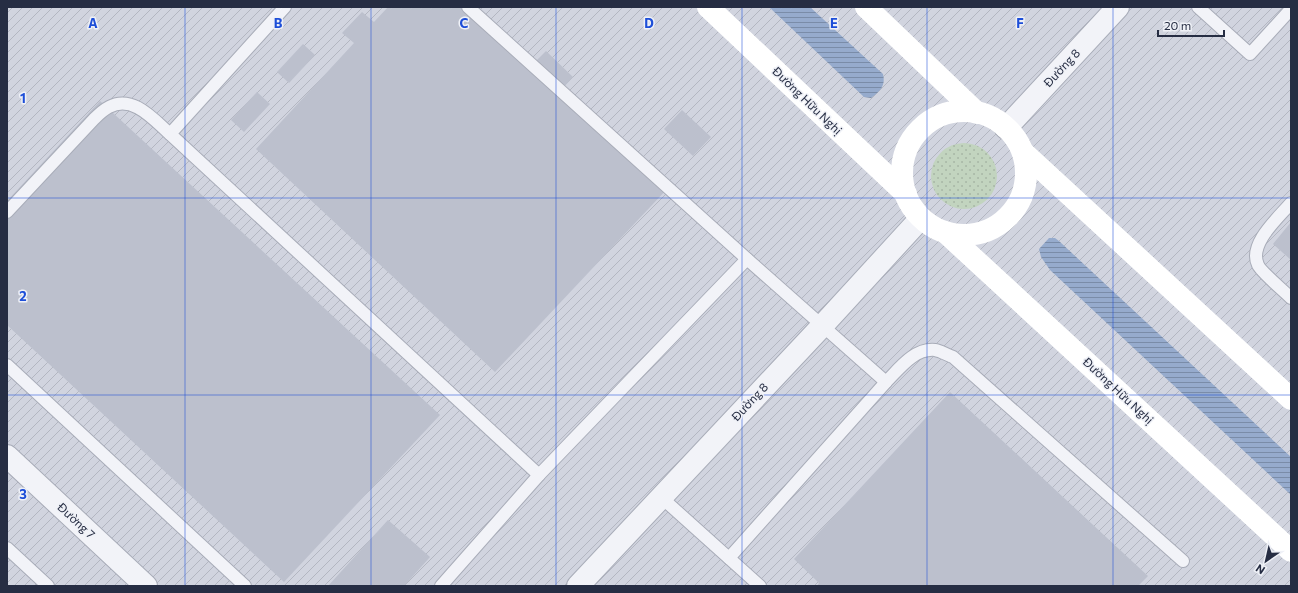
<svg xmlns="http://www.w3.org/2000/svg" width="1298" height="593" font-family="Commissioner,sans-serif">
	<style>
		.industrial { fill: url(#industrial-furrows) }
		.grass { fill: url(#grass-dots) }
		.water { fill: url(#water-rules) }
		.building { fill: #bcc0cd }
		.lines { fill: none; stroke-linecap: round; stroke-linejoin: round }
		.service-casing { stroke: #a8acb8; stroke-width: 14 }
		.minor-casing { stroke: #a8acb8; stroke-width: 24 }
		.tertiary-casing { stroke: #a8acb8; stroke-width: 24 }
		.service { stroke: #f2f3f8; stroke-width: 12 }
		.minor { stroke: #f2f3f8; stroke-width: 22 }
		.tertiary { stroke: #f2f3f8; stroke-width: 22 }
		.secondary { stroke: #fff; stroke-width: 22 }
		.grid { fill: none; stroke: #1d4ed8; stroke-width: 1; stroke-opacity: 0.55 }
		.labels { text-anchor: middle; stroke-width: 3; stroke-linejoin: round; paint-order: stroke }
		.street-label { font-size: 12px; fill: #262d43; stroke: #eff1f7 }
		.grid-label { font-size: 13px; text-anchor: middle; font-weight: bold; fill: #1d4ed8; stroke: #eff1f7; stroke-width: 3; stroke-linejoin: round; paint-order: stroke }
	</style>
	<defs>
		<pattern id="industrial-furrows" width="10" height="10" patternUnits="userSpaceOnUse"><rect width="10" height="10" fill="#d1d4df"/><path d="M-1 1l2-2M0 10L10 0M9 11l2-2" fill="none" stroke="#b3b6c1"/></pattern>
		<pattern id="grass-dots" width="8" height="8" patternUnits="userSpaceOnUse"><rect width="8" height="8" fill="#c2d4bf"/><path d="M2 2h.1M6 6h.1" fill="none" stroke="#a7b6a5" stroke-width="1.8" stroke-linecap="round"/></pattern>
		<pattern id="water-rules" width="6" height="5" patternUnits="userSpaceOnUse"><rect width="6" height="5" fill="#96abcd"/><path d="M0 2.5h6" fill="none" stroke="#7a8ca8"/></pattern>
	</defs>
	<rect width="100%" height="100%" fill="#dfe2ea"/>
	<rect class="industrial" x="7" y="7" width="1284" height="579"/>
	<circle class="grass" cx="964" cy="176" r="33"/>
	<g class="water">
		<path d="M769,7h41l73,67c3,12 -3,17 -12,24l-7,-1z"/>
		<polygon points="1049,238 1055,238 1059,241 1291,457 1291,495 1050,270 1041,257 1039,249"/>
	</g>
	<g class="building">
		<polygon points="388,7 474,7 534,63 546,51 573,77 562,89 668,188 495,372 256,149 354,43 342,33 362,12 374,22"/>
		<polygon points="303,44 315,55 289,83 277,72"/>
		<polygon points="257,92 270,104 244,132 231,120"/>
		<polygon points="100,101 440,415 284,582 7,325 7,201"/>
		<polygon points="682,110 711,137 693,156 664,129"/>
		<polygon points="1291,222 1291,260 1273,244"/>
		<polygon points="950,392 1148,576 1138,586 817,586 819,583 794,559"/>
		<polygon points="388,520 430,557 404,586 328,586"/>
	</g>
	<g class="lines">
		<defs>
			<g id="service">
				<polyline points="285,7 170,134 539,475 747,259"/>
				<path d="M468,7l279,252 139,123c13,-13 28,-34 49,-32 6,1 12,5 18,7l230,204"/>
				<polyline points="1198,7 1250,54 1291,9"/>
				<path d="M1291,203c-13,15 -43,41 -33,62 3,7 26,26 33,33"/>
				<path d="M7,212l87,-93c4,-4 9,-9 15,-12 24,-13 45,13 61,27"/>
				<polyline points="7,365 245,586"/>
				<polyline points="662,498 760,586"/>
				<polyline points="7,548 48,586"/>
				<polyline points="729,558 886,382"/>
				<polyline points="441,586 539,475"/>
			</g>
			<polyline id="minor" points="7,456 146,586"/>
			<g id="tertiary">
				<polyline points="1006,128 1118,7"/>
				<polyline points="578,586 823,325 921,218"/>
			</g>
		</defs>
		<use href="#service" class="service-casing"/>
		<use href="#minor" class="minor-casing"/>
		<use href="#tertiary" class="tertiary-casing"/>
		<use href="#service" class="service"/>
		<use href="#minor" class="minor"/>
		<use href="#tertiary" class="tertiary"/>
		<g class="secondary">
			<polyline points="708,7 906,194"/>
			<polyline points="866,7 977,113"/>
			<circle cx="964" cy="173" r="62"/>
			<polyline points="1023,152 1291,399"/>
			<polyline points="945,232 1291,551"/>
		</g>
	</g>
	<path class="grid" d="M185,7v579M371,7v579M556,7v579M742,7v579M927,7v579M1113,7v579M7,198h1284M7,395h1284"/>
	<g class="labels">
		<g class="street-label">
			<text transform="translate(1062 68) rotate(-47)" y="4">Đường 8</text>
			<text transform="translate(807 101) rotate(44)" y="4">Đường Hữu Nghị</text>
			<text transform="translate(1118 391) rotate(43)" y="4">Đường Hữu Nghị</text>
			<text transform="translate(750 402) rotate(-47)" y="4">Đường 8</text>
			<text transform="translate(76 521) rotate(43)" y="4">Đường 7</text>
		</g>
	</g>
	<g class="grid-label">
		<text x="93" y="28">A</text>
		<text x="278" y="28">B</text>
		<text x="464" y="28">C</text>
		<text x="649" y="28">D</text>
		<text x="834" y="28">E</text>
		<text x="1020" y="28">F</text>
		<text x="23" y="103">1</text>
		<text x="23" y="301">2</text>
		<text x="23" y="499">3</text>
	</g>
	<rect width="1298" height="593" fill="none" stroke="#262d43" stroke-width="16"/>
	<g transform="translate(1266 561) rotate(214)" stroke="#eff1f7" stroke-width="3" paint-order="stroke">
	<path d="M0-3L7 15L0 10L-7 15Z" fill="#262d43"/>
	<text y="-6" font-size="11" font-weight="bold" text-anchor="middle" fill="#262d43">N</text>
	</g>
	<path d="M1158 30v6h66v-6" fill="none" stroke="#262d43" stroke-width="2"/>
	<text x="1164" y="30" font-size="12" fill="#262d43" stroke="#eff1f7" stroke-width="3" paint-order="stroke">20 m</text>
</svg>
